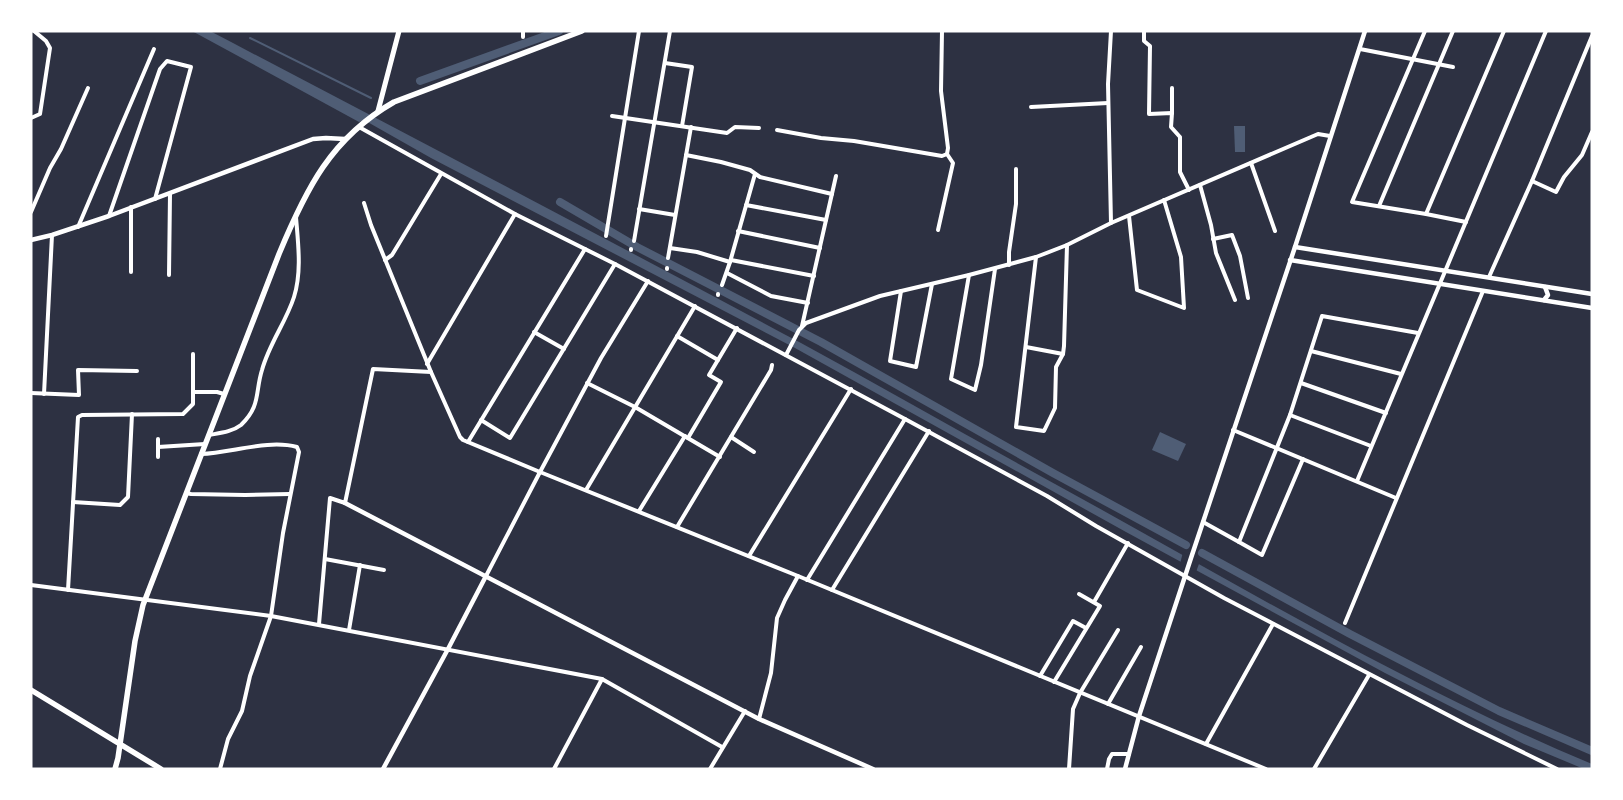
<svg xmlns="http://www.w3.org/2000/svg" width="1623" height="800" font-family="'Work Sans',sans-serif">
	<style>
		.water { fill: #4f5d75 }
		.pier { fill: #2d3142 }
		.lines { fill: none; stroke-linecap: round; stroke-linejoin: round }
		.stream { stroke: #4f5d75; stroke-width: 2 }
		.canal { stroke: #4f5d75; stroke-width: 8 }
		.minor { stroke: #fff; stroke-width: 4 }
		.tertiary { stroke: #fff; stroke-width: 4.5 }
		.secondary { stroke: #fff; stroke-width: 5 }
		.primary { stroke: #fff; stroke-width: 5.5 }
	</style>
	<rect width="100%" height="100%" fill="#2d3142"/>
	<g class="water">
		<path d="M192,31h18c198,104 395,207 591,312 79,43 156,87 234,130 184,100 363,210 557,291v5h-8l-60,-25 -139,-71 -259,-141 -331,-184 -364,-190 -67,-38 -5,2z"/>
		<polygon points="1234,126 1245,126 1245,152 1235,152"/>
		<polygon points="1160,432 1186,444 1178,461 1152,450"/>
	</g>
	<polygon class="pier" points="1183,552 1200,561 1196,572 1180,564"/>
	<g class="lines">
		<polyline class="stream" points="250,38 371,98"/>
		<g class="canal">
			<polyline points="420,81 559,31"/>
			<polyline points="560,202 637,247 821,342 1053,473 1186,545"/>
			<polyline points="1202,553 1350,634 1499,711 1592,751"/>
		</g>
		<g class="minor">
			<polyline points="523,31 523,37"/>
			<polyline points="1144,31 1144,41 1150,46 1149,114 1172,113 1171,127 1180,137 1180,172 1189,190"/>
			<polyline points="1425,31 1352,202 1426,214 1504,31"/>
			<polyline points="1360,49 1453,67"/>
			<polyline points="665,63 692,67 682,126"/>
			<polyline points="1031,107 1108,103"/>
			<polyline points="1172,113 1172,88"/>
			<polyline points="612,116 727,133 735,127 759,128"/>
			<polyline points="31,118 40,114 50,48 46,41 34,31"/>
			<polyline points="359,127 515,214 615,264 905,419 1047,496 1096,526 1224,598 1467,725 1557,769"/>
			<polyline points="777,130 821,138 854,141 942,156 947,154 948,148 941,91 942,31"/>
			<polyline points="686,155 721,162 750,170 760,177 832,194"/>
			<polyline points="1251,163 1275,231"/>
			<polyline points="1532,181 1556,192 1564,177 1582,155 1592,132"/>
			<polyline points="1200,185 1211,225 1216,253 1235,300"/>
			<polyline points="364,203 371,225 431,372"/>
			<polyline points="746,205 826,220"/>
			<polyline points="1379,206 1453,31"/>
			<polyline points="639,209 675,215"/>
			<polyline points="31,212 50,168 61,149 88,88"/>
			<polyline points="1426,214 1466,222"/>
			<polyline points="109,216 160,69 167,61 191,67 155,199"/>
			<polyline points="1129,216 1137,290 1184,308 1181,257 1164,200"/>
			<polyline points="1111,223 1108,84 1111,31"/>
			<polyline points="78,227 154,49"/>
			<polyline points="938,230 953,163 947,154"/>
			<polyline points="738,231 820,248"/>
			<polyline points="606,236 639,31"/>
			<polyline points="1213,239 1232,235 1240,256 1248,298"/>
			<polyline points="634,241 670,31"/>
			<polyline points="670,248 697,252 730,262"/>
			<polyline points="631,250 631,249"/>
			<polyline points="1036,257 1016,427 1044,431 1055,408 1056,367 1063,354 1064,346 1067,245"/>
			<polyline points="668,258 691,127"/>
			<polyline points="385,260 392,255 441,174"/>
			<polyline points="731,260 814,276"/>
			<polyline points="1009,265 1009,252 1016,204 1016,169"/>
			<polyline points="667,269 667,268"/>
			<polyline points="131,272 131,207"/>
			<polyline points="727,273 771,296 808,303"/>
			<polyline points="169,275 170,194"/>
			<polyline points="969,275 951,379 975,390 981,365 995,269"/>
			<polyline points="1489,277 1532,181 1592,36"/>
			<polyline points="648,281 601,358 540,472 798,576"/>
			<polyline points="722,285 730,262 755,174"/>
			<polyline points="901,291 890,361 916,367 932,284"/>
			<polyline points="718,295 718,294"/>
			<polyline points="802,326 836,176"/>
			<polyline points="534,332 564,349"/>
			<polyline points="677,336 718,360"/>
			<polyline points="1026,347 1063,354"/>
			<polyline points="1311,351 1401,374"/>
			<polyline points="193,354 193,392"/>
			<polyline points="786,355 799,330 806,323 880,296 969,275 1036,257 1067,245 1111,223 1318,134 1330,136"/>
			<polyline points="427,364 515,214"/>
			<polyline points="587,383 635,407 720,457"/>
			<polyline points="1301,383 1386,413"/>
			<polyline points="31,393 79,395 78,370 137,371"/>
			<polyline points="44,394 52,235"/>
			<polyline points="1290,415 1371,446"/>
			<polyline points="481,420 510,438 615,264"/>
			<polyline points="1233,430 1396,498"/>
			<path d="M209,435c11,-2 23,-3 32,-10 20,-19 14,-33 21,-55 7,-26 24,-48 32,-73 8,-26 4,-54 2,-80"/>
			<polyline points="731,437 754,452"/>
			<polyline points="688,438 721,382 709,375 737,328"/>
			<polyline points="158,439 158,457"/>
			<polyline points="468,442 585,249"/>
			<polyline points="158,447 205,444"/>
			<path d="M201,454c30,-1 67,-15 96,-7l2,5 -16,81 -12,83 -21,60 -8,35 -14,28 -8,30"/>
			<polyline points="1303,459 1262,555 1239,542 1290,415 1322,316 1418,333"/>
			<polyline points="1357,481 1546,31"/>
			<polyline points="586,490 695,306"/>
			<polyline points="186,493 191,494 245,495 290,494"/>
			<polyline points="73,502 120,505 128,497 132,414"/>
			<polyline points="639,511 685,436"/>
			<polyline points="1203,522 1239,542"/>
			<polyline points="677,527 771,370 772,365"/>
			<polyline points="749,556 851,389"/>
			<polyline points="325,559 384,570"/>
			<polyline points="807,580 905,419"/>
			<polyline points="31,585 271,616 602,679 554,769"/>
			<polyline points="68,590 78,417 82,415 183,414 193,404 193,392 217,392 224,394"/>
			<polyline points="832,590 929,431"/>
			<polyline points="1094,602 1128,543"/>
			<polyline points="1345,623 1483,291"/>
			<polyline points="319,624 330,498 345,503 373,369 431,372 460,437 463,440 540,472 486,576"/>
			<polyline points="349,630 360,565"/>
			<polyline points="1040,676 1073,621 1086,628"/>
			<polyline points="602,679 722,747"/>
			<polyline points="1054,682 1100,606 1079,594"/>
			<polyline points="1108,704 1141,647"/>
			<polyline points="759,719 771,673 777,618 785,600 798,576 1266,769"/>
			<polyline points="1206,744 1273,624"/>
			<polyline points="710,769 745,711"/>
			<polyline points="1069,769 1073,709 1080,693 1118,630"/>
			<polyline points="1107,769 1109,759 1112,754 1129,754"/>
			<polyline points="1314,769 1369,675"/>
		</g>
		<g class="tertiary">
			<polyline points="31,240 52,235 109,216 313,139 326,138 345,139"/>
			<polyline points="1295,247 1592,294"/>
			<polyline points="1290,260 1592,308"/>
			<polyline points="1544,300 1548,295 1545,287"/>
			<polyline points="345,503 759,719 873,769"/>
			<polyline points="383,769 448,649 486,576"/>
			<polyline points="1125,769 1139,716 1192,555 1295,247 1365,31"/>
		</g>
		<polyline class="secondary" points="378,111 399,31"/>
		<g class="primary">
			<polyline points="31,690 161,769"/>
			<path d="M115,769l3,-11 17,-117 8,-36 136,-351c27,-65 52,-116 115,-152l188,-71"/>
		</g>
	</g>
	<rect width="1623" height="800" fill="none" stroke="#ffffff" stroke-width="65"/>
</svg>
